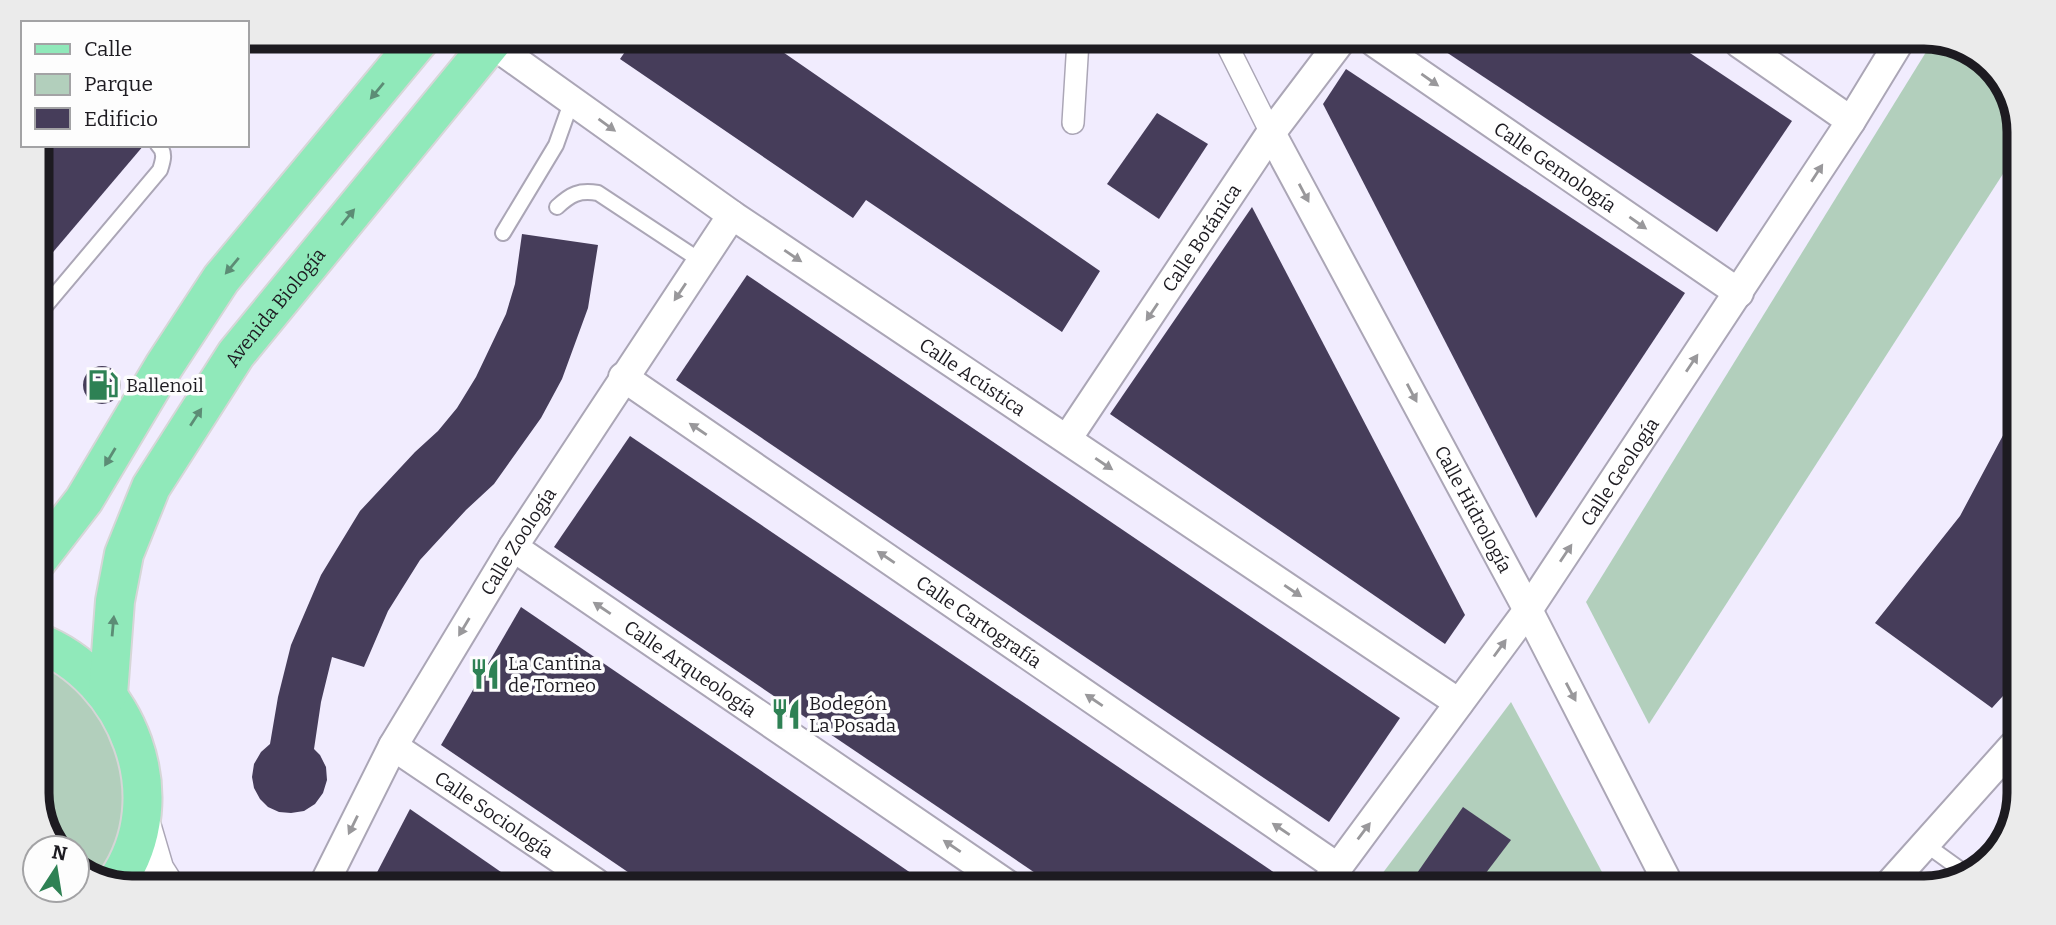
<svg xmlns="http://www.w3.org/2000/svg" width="2056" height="925" font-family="Bitter,serif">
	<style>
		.green { fill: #b2cfbc }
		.building { fill: #463d5a }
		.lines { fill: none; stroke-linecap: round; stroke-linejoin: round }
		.service-casing { stroke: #aba6b6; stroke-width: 18 }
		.pedestrian-casing { stroke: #aba6b6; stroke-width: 24 }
		.minor-casing { stroke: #aba6b6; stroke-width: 32 }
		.tertiary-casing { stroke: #aba6b6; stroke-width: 38 }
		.primary-casing { stroke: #d6d6d7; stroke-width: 42 }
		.service { stroke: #fff; stroke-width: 14 }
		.pedestrian { stroke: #fff; stroke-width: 21 }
		.minor { stroke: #fff; stroke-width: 28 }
		.tertiary { stroke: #fff; stroke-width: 35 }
		.primary { stroke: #90e9ba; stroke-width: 38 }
		.oneway { fill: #99989b }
		.oneway2 { fill: #5c8c75 }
		.labels { text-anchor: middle; stroke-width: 7; stroke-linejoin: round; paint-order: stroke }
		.street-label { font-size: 19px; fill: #1d1b21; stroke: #fdfdfd }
		.poi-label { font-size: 19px; fill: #1d1b21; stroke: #fdfdfd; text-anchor: start }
		.rim { fill: none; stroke: #1d1b21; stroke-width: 9 }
	</style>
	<rect width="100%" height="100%" fill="#f1ecfe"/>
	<g class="green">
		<polygon points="1931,44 1961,44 2003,79 2019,126 2019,149 1649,724 1586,602"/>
		<polygon points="37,642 130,732 117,881 95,881 77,867 77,848 55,848 37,800"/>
		<polygon points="1511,702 1610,887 1373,886"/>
	</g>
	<g class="building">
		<polygon points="634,39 764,39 1100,271 1062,332 866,200 853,218 620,59"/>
		<polygon points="1431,42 1675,43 1792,121 1717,232"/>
		<polygon points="1346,69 1685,293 1536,518 1323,104"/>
		<polygon points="1157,113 1208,144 1159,219 1107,184"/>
		<polygon points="37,145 144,145 37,271"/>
		<polygon points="1252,207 1465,615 1445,644 1110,414"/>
		<polygon points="522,234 598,245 588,308 562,379 541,418 494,484 466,510 420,560 388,611 364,667 332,657 321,702 314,749 320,755 326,767 327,780 323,793 315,804 304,811 291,813 279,812 268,807 260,799 254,788 252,777 254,764 261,752 270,744 278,697 291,645 321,575 360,511 415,452 438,431 457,408 476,377 506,314 515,284"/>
		<polygon points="747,275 1400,718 1329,822 676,380"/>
		<circle cx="102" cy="385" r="19"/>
		<polygon points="2016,411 2013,685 1992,708 1875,623 1960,516"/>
		<polygon points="630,436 1294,886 1053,885 554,547"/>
		<polygon points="521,607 927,884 644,883 441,745"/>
		<polygon points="1463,807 1511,840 1476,886 1408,886"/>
		<polygon points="410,809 517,883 372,882"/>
	</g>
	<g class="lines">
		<defs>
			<g id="service">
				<path d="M557,207c14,-13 22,-17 41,-14l103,68"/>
				<polyline points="503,233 556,145 572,100"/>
				<path d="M37,316l123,-146c3,-9 6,-18 -2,-25"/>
				<polyline points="1925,844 1968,875"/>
			</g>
			<g id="pedestrian">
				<polyline points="1225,41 1271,133"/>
				<polyline points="1073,123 1078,41"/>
			</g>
			<g id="minor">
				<path id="s1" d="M1374,42l365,251"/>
				<path id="s2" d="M491,43l241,172 727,488"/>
				<polyline points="1739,43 1851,121"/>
				<path id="s3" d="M1271,133l257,477 142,277"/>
				<path id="s4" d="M623,377l714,490"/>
				<path id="s5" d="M1067,439l204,-306 69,-91"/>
				<path id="s6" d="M513,547l495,338"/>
				<path id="s7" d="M393,746l203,137"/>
				<path id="s8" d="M325,882l68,-136 120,-199 219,-332"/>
				<path id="s9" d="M1324,886l204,-276 323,-489 47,-77"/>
				<polyline points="1886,888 2013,746"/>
			</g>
			<polyline id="tertiary" points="141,819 156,870 163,881"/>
			<g id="primary">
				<polyline points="37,561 84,500 164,366 221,279 421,38"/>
				<path d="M37,642c91,35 138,155 80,239"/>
				<path id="s10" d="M108,694l7,-93 9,-47 27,-67 85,-133 259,-316"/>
			</g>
		</defs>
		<use href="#service" class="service-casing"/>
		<use href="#pedestrian" class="pedestrian-casing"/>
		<use href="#minor" class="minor-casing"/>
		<use href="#tertiary" class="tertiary-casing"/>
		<use href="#primary" class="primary-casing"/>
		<use href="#service" class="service"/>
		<use href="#pedestrian" class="pedestrian"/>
		<use href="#minor" class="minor"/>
		<use href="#tertiary" class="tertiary"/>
		<use href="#primary" class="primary"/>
	</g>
	<defs><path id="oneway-solid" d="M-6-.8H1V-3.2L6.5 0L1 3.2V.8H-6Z" transform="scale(1.75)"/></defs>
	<g class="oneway">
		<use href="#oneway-solid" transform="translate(1430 80) rotate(35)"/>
		<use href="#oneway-solid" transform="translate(607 125) rotate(36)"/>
		<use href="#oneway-solid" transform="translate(1817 173) rotate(-57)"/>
		<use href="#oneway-solid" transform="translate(1304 193) rotate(62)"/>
		<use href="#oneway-solid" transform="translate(1638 223) rotate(35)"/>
		<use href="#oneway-solid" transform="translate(793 256) rotate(34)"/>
		<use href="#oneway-solid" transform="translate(680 292) rotate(124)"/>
		<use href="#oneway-solid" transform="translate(1152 312) rotate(124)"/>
		<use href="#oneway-solid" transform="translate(1692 363) rotate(-56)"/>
		<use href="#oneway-solid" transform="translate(1412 393) rotate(62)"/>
		<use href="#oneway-solid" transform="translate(698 429) rotate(-146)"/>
		<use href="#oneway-solid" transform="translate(1104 464) rotate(34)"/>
		<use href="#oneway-solid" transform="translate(1566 553) rotate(-56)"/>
		<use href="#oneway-solid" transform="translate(886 557) rotate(-146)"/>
		<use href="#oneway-solid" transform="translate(1293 591) rotate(34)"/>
		<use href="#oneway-solid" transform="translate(602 608) rotate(-146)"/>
		<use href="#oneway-solid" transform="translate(464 627) rotate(121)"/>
		<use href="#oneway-solid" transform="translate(1500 648) rotate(-54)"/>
		<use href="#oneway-solid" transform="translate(1571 692) rotate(62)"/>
		<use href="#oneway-solid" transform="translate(1094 700) rotate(-146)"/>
		<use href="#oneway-solid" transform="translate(353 825) rotate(116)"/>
		<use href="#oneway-solid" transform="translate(1281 829) rotate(-146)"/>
		<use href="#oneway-solid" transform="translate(1364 831) rotate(-53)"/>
		<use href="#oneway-solid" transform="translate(952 846) rotate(-146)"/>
	</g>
	<g class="oneway2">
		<use href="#oneway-solid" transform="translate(377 91) rotate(130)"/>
		<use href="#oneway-solid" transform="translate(348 217) rotate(-51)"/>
		<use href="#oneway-solid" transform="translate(232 266) rotate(130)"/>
		<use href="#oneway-solid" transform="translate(196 417) rotate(-57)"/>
		<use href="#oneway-solid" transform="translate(110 457) rotate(121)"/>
		<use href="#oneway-solid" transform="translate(113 626) rotate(-85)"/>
	</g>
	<defs>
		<symbol id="fuel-bare" viewBox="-9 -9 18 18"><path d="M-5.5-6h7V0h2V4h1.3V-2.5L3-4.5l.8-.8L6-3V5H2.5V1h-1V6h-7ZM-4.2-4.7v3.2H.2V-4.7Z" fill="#2e8154" stroke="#fdfdfd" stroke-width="2.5" paint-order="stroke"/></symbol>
		<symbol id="restaurant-bare" viewBox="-9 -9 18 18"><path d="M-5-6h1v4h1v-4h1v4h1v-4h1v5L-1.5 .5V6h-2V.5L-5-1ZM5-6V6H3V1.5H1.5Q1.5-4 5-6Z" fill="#2e8154" stroke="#fdfdfd" stroke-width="2.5" paint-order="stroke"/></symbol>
	</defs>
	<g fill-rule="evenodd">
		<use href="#fuel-bare" x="81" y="363" width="44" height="44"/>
		<use href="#restaurant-bare" x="463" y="652" width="44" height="44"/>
		<use href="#restaurant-bare" x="764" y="692" width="44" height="44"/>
	</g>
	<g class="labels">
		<g class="street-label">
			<text dy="7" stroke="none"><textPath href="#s1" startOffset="220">Calle Gemología</textPath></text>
			<text dy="7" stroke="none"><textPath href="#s5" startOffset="242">Calle Botánica</textPath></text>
			<text dy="7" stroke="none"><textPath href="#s10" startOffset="432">Avenida Biología</textPath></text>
			<text dy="7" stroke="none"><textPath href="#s2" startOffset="586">Calle Acústica</textPath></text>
			<text dy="7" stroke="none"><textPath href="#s9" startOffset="509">Calle Geología</textPath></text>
			<text dy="7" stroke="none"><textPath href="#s3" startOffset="427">Calle Hidrología</textPath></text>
			<text dy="7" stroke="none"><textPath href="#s8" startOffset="392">Calle Zoología</textPath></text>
			<text dy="7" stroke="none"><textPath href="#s4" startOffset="432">Calle Cartografía</textPath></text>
			<text dy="7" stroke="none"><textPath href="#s6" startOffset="215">Calle Arqueología</textPath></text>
			<text dy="7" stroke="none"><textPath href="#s7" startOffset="122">Calle Sociología</textPath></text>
		</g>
		<g class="poi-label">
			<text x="126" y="392">Ballenoil</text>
			<text x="508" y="670">La Cantina<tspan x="508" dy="22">de Torneo</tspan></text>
			<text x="809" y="710">Bodegón<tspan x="809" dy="22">La Posada</tspan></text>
		</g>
	</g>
	<path d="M0 0H2056V925H0ZM132 49H1924A83 83 0 0 1 2007 132V793A83 83 0 0 1 1924 876H132A83 83 0 0 1 49 793V132A83 83 0 0 1 132 49Z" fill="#ebebeb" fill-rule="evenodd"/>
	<path class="rim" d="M132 49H1924A83 83 0 0 1 2007 132V793A83 83 0 0 1 1924 876H132A83 83 0 0 1 49 793V132A83 83 0 0 1 132 49Z"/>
	<rect x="21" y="21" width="228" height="126" fill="#fdfdfd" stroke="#a3a3a5" stroke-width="2"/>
	<rect x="35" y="44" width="35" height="10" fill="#90e9ba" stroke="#a3a3a5" stroke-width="2"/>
	<text x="84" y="56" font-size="21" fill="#1d1b21">Calle</text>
	<rect x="35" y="74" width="35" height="21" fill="#b2cfbc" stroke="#a3a3a5" stroke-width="2"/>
	<text x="84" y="91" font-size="21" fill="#1d1b21">Parque</text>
	<rect x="35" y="108" width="35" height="21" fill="#463d5a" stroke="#a3a3a5" stroke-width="2"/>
	<text x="84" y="126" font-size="21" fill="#1d1b21">Edificio</text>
	<g transform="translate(56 869) rotate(12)"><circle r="33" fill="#fdfdfd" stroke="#a3a3a5" stroke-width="2"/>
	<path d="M0-5L12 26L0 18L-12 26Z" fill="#2e8154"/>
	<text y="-10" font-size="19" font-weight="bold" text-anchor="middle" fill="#1d1b21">N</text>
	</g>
</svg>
